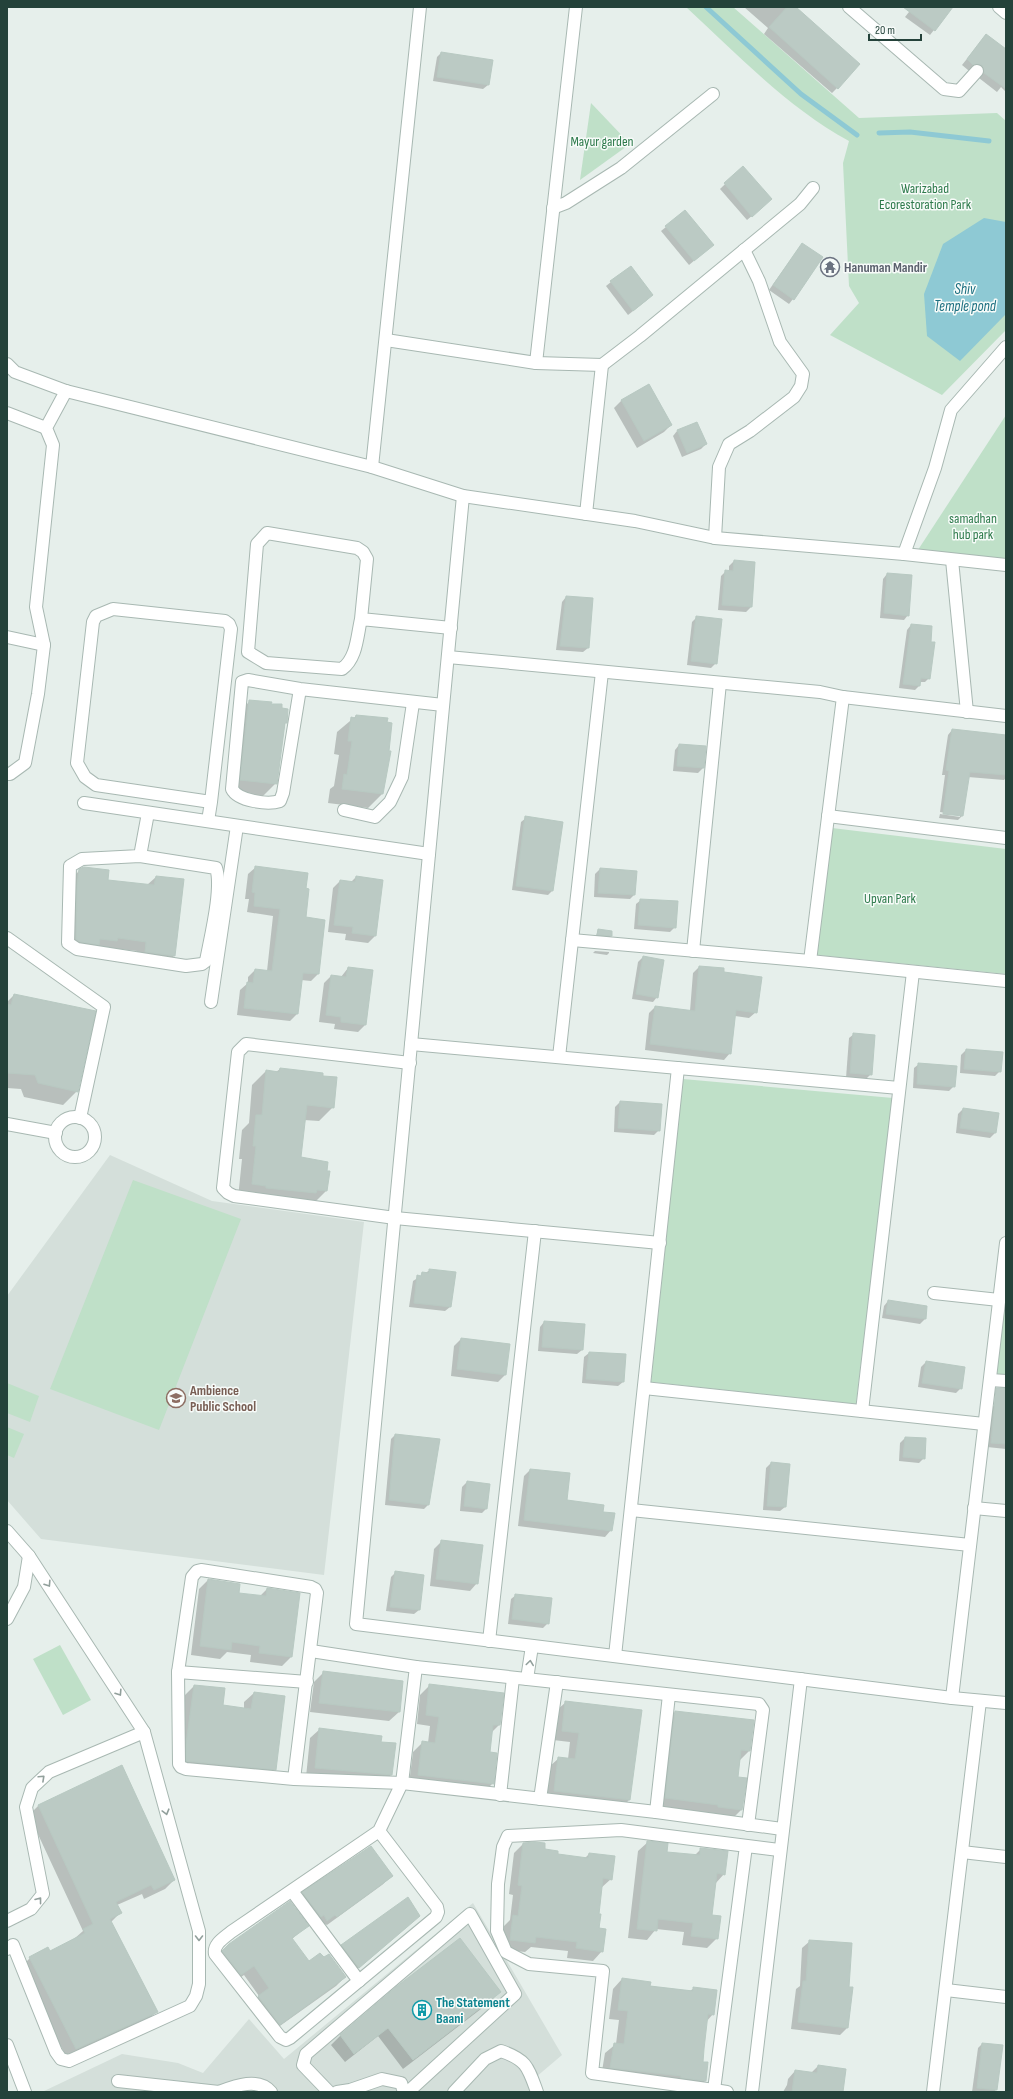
<svg xmlns="http://www.w3.org/2000/svg" width="1013" height="2099" font-family="'Sofia Sans Condensed',sans-serif">
	<style>
		.built { fill: #d4dfda }
		.green { fill: #bfe0c8 }
		.water { fill: #8ec9d4 }
		.shadow { fill: #0003 }
		.lines { fill: none; stroke-linecap: round; stroke-linejoin: round }
		.stream { stroke: #8ec9d4; stroke-width: 5 }
		.building { fill: #bbcac4; stroke: #b8c9c2 }
		.minor-casing { stroke: #a8b8b2; stroke-width: 14 }
		.minor { stroke: #fff; stroke-width: 12 }
		.oneway { stroke: #92a09c }
		.labels { text-anchor: middle; stroke-width: 3; stroke-linejoin: round; paint-order: stroke }
		.park-label { font-size: 14px; fill: #2d7a4b; stroke: #f7fbf9 }
		.worship-label { font-size: 14px; font-weight: bold; fill: #5b616d; stroke: #f7fbf9; text-anchor: start }
		.education-label { font-size: 14px; font-weight: bold; fill: #785e54; stroke: #f7fbf9; text-anchor: start }
		.culture-label { font-size: 14px; font-weight: bold; fill: #0d838f; stroke: #f7fbf9; text-anchor: start }
		.water-label { font-size: 15px; font-style: italic; fill: #1c6f80; stroke: #f7fbf9 }
	</style>
	<rect width="100%" height="100%" fill="#e6efeb"/>
	<g class="built">
		<polygon points="110,1155 212,1201 364,1222 324,1575 41,1539 7,1500 7,1296"/>
		<polygon points="473,1903 562,2055 529,2083 533,2092 42,2092 122,2054 178,2063 203,2073 249,2019 284,2059"/>
	</g>
	<g class="green">
		<path d="M686,7h47l126,111 138,-5 9,8v209l-64,65 -112,-60 29,-32 -10,-17 -6,-123 6,-22c-61,-33 -112,-87 -163,-134z"/>
		<polygon points="591,103 630,144 580,180"/>
		<polygon points="1006,415 1006,563 916,553"/>
		<polygon points="832,828 1006,849 1006,974 817,955"/>
		<polygon points="683,1079 893,1098 856,1404 651,1382"/>
		<polygon points="133,1180 241,1219 159,1430 50,1389"/>
		<polygon points="1006,1293 1006,1377 996,1376"/>
		<polygon points="7,1383 39,1396 30,1422 7,1413"/>
		<polygon points="7,1427 24,1434 14,1458 7,1455"/>
		<polygon points="60,1645 91,1700 63,1715 33,1659"/>
	</g>
	<polygon class="water" points="984,218 1006,222 1006,314 960,361 927,336 924,294 943,244"/>
	<g class="shadow">
		<polygon points="744,7 794,7 837,88 832,93 764,34 768,28"/>
		<polygon points="913,7 952,7 930,35 905,17"/>
		<polygon points="986,35 1006,50 1006,92 1001,87 997,92 979,78 976,70 968,70 962,65"/>
		<polygon points="441,53 488,85 483,89 433,81 437,57"/>
		<polygon points="743,167 766,204 747,220 720,189"/>
		<polygon points="666,227 708,249 689,265 661,231"/>
		<polygon points="802,244 793,299 789,304 769,290"/>
		<polygon points="611,282 647,300 628,315 606,286"/>
		<polygon points="648,385 671,425 664,432 637,448 614,408 621,401"/>
		<polygon points="696,423 706,444 701,449 682,457 673,436 677,431"/>
		<polygon points="734,561 754,563 751,607 746,612 718,610 721,576 726,571 729,572 729,566"/>
		<polygon points="887,574 908,615 904,620 880,618 883,579"/>
		<polygon points="566,597 588,648 583,652 556,650 562,602"/>
		<polygon points="697,617 716,663 711,668 687,665 692,622"/>
		<polygon points="911,625 929,678 925,682 920,682 919,686 915,690 899,688 907,630"/>
		<polygon points="250,701 287,710 276,783 262,797 227,794 236,715"/>
		<polygon points="356,716 382,794 368,808 328,803 330,789 334,786 339,755 334,754 337,732"/>
		<polygon points="952,730 1006,736 1006,778 1004,780 968,777 962,816 958,820 939,818 940,814 960,817 960,815 940,812 945,775 942,775 948,735"/>
		<polygon points="679,745 705,747 703,768 698,773 673,771 675,750"/>
		<polygon points="526,818 552,891 548,895 512,890 521,822"/>
		<polygon points="256,867 305,918 324,920 318,974 311,981 301,980 297,1014 290,1021 237,1015 240,990 248,983 248,977 255,970 267,971 273,916 247,912 249,899 245,899 248,874"/>
		<polygon points="600,869 634,895 630,899 594,897 595,874"/>
		<polygon points="80,870 107,881 147,885 156,877 174,956 165,965 136,961 137,951 109,948 107,950 70,951 70,880"/>
		<polygon points="356,877 375,936 368,943 345,940 346,934 328,932 333,888 340,881 351,882"/>
		<polygon points="641,900 675,927 670,932 634,929 636,904"/>
		<polygon points="598,930 611,936 609,938 596,936"/>
		<polygon points="595,951 609,952 609,953 607,955 593,953"/>
		<polygon points="643,957 657,997 653,1002 632,999 638,962"/>
		<polygon points="699,967 723,973 756,1012 749,1018 735,1016 730,1053 724,1060 645,1050 649,1013 655,1007 690,1011 693,973"/>
		<polygon points="348,968 365,1025 358,1032 334,1029 335,1024 319,1022 324,983 331,976 341,977"/>
		<polygon points="14,995 77,1091 63,1105 24,1097 21,1089 7,1088 7,1002"/>
		<polygon points="854,1034 871,1074 866,1079 846,1078 849,1038"/>
		<polygon points="966,1050 1000,1071 995,1076 960,1073 961,1055"/>
		<polygon points="919,1064 954,1086 949,1091 913,1088 914,1068"/>
		<polygon points="280,1069 333,1107 319,1121 304,1120 300,1158 328,1172 326,1191 312,1205 238,1198 242,1159 239,1159 242,1130 249,1123 252,1085 266,1071 276,1072"/>
		<polygon points="620,1102 659,1130 654,1135 614,1132 615,1107"/>
		<polygon points="963,1109 997,1114 995,1133 990,1138 956,1133 958,1114"/>
		<polygon points="430,1270 450,1307 445,1311 409,1307 413,1281"/>
		<polygon points="888,1301 926,1307 925,1319 920,1324 882,1318 884,1306"/>
		<polygon points="544,1322 582,1350 577,1354 538,1351 540,1327"/>
		<polygon points="461,1339 509,1345 505,1375 498,1382 451,1376 454,1346"/>
		<polygon points="589,1353 625,1355 623,1382 618,1386 582,1383 584,1357"/>
		<polygon points="926,1362 961,1388 956,1393 918,1387 921,1367"/>
		<polygon points="995,1405 1006,1406 1006,1449 987,1447 990,1409"/>
		<polygon points="395,1435 428,1505 424,1509 385,1505 391,1439"/>
		<polygon points="905,1438 924,1458 919,1463 899,1461 900,1443"/>
		<polygon points="771,1463 785,1507 780,1511 763,1510 766,1468"/>
		<polygon points="530,1470 566,1501 602,1512 611,1530 605,1537 518,1526 524,1476"/>
		<polygon points="467,1482 486,1509 482,1513 460,1511 462,1487"/>
		<polygon points="442,1541 477,1583 470,1591 430,1586 434,1549"/>
		<polygon points="395,1573 419,1610 414,1614 386,1611 391,1577"/>
		<polygon points="208,1580 238,1594 260,1596 267,1589 291,1657 282,1666 250,1662 251,1655 227,1652 220,1659 191,1655 199,1589"/>
		<polygon points="516,1595 548,1623 543,1628 508,1624 511,1599"/>
		<polygon points="324,1672 399,1712 389,1721 310,1712 314,1682"/>
		<polygon points="430,1685 503,1694 499,1725 491,1733 489,1753 493,1783 483,1793 409,1784 413,1752 423,1742 428,1743 430,1726 417,1724 420,1695"/>
		<polygon points="194,1686 222,1706 244,1709 244,1702 254,1693 275,1769 265,1779 177,1770 177,1755 185,1695"/>
		<polygon points="566,1702 630,1799 620,1809 545,1800 549,1767 559,1758 568,1759 570,1742 553,1740 556,1711"/>
		<polygon points="675,1712 749,1751 740,1760 737,1778 741,1810 732,1819 656,1807 666,1721"/>
		<polygon points="320,1729 380,1742 391,1775 381,1784 306,1777 310,1738"/>
		<polygon points="121,1766 174,1880 165,1889 144,1899 142,1894 117,1905 120,1913 111,1922 157,2011 147,2021 67,2058 20,1968 30,1958 49,1953 74,1939 83,1931 29,1815 38,1806"/>
		<polygon points="648,1842 666,1853 694,1856 701,1849 724,1874 715,1884 711,1916 717,1938 707,1948 682,1945 684,1932 656,1929 647,1940 628,1938 638,1851"/>
		<polygon points="523,1844 556,1855 584,1859 589,1854 611,1879 601,1888 598,1915 602,1951 593,1961 567,1958 568,1951 531,1947 525,1952 501,1949 504,1926 510,1920 513,1895 509,1894 514,1853"/>
		<polygon points="392,1876 382,1885 327,1925 325,1924 317,1929 294,1903 303,1893"/>
		<polygon points="409,1925 349,1976 333,1955 342,1946"/>
		<polygon points="307,1926 292,1939 308,1963 345,1977 336,1986 270,2033 249,2006 259,1996 244,1975 231,1984 219,1954 229,1944"/>
		<polygon points="810,1941 847,2028 840,2035 791,2029 796,1989 800,1986 802,1948"/>
		<polygon points="622,1979 649,1986 690,1991 694,1988 713,2014 706,2022 702,2062 705,2081 696,2090 601,2077 605,2053 616,2044 619,2020 609,2019 613,1989"/>
		<polygon points="499,1992 490,2002 403,2069 378,2036 345,2062 331,2045 341,2035"/>
		<polygon points="982,2044 996,2090 994,2092 972,2092 978,2048"/>
		<polygon points="818,2066 842,2092 783,2092 787,2085 788,2079 795,2071 811,2073"/>
	</g>
	<g class="lines">
		<g class="stream">
			<polyline points="706,7 801,94 857,135"/>
			<polyline points="879,133 910,132 989,141"/>
		</g>
	</g>
	<g class="building">
		<polygon points="787,7 796,7 860,64 838,89 769,27"/>
		<polygon points="903,7 953,7 935,31"/>
		<polygon points="986,34 1006,49 1006,89 984,73 982,65 973,65 967,59"/>
		<polygon points="441,52 493,60 489,85 437,77"/>
		<polygon points="743,166 772,199 752,217 724,183"/>
		<polygon points="685,210 714,245 694,261 665,226"/>
		<polygon points="802,243 823,257 794,300 773,285"/>
		<polygon points="631,266 653,295 633,311 610,281"/>
		<polygon points="649,384 672,425 644,441 621,400"/>
		<polygon points="697,422 707,444 687,453 677,430"/>
		<polygon points="734,560 755,562 752,607 722,605 725,570 733,571"/>
		<polygon points="887,573 912,575 909,616 884,613"/>
		<polygon points="566,596 593,598 589,648 560,646"/>
		<polygon points="696,616 722,619 717,664 691,661"/>
		<polygon points="911,624 932,626 931,642 935,642 930,679 921,678 920,686 903,684"/>
		<polygon points="249,700 272,702 271,704 282,704 282,708 288,709 287,723 285,723 277,784 240,780"/>
		<polygon points="356,715 388,718 387,722 392,723 389,751 391,751 383,794 342,789 344,774 347,775 352,741 348,741 351,717 355,718"/>
		<polygon points="952,729 1006,735 1006,775 970,772 963,816 943,814 949,771 946,770"/>
		<polygon points="679,744 706,746 704,768 677,766"/>
		<polygon points="525,816 563,822 553,891 516,886"/>
		<polygon points="255,866 308,873 306,888 309,889 306,917 325,920 319,974 303,973 298,1014 244,1008 247,982 253,983 255,969 272,971 280,909 254,906 255,893 252,892"/>
		<polygon points="84,867 109,870 108,880 154,885 156,876 184,879 175,956 145,952 146,942 118,938 117,941 100,939 99,945 80,942 76,939 77,886 79,869"/>
		<polygon points="600,868 637,871 635,895 598,893"/>
		<polygon points="356,876 383,880 376,936 352,933 353,927 334,925 340,880 355,882"/>
		<polygon points="640,899 678,901 676,928 638,925"/>
		<polygon points="598,929 612,931 612,936 597,935"/>
		<polygon points="643,956 664,960 658,998 636,994"/>
		<polygon points="699,966 724,968 724,972 762,977 757,1013 736,1010 731,1054 650,1044 655,1006 695,1011"/>
		<polygon points="348,967 373,970 366,1025 341,1022 341,1017 326,1015 331,975 346,977"/>
		<polygon points="14,994 96,1011 78,1092 38,1083 35,1075 7,1073 7,1004 11,1005"/>
		<polygon points="853,1033 875,1035 872,1075 850,1073"/>
		<polygon points="966,1049 1003,1052 1001,1072 964,1069"/>
		<polygon points="918,1063 957,1066 955,1087 917,1084"/>
		<polygon points="280,1068 323,1073 323,1076 337,1077 334,1108 307,1105 301,1157 328,1162 327,1171 330,1171 327,1191 317,1190 316,1193 266,1188 266,1186 252,1184 256,1146 253,1146 256,1115 262,1115 266,1070 279,1072"/>
		<polygon points="620,1101 662,1104 660,1131 618,1128"/>
		<polygon points="963,1108 999,1113 996,1133 960,1128"/>
		<polygon points="429,1269 456,1272 451,1307 414,1303 417,1275 421,1276 422,1272 429,1273"/>
		<polygon points="888,1300 927,1306 926,1319 886,1314"/>
		<polygon points="544,1321 585,1324 583,1350 542,1347"/>
		<polygon points="461,1338 510,1344 506,1375 457,1369"/>
		<polygon points="589,1352 626,1354 624,1382 586,1379"/>
		<polygon points="926,1361 965,1367 962,1389 922,1383"/>
		<polygon points="996,1388 1006,1388 1006,1444 991,1443"/>
		<polygon points="395,1434 440,1439 429,1505 389,1500"/>
		<polygon points="905,1437 926,1438 925,1459 903,1457"/>
		<polygon points="771,1462 790,1464 786,1507 767,1506"/>
		<polygon points="530,1469 570,1473 567,1500 604,1505 603,1512 615,1513 612,1531 524,1520"/>
		<polygon points="467,1481 490,1484 487,1509 464,1506"/>
		<polygon points="441,1540 483,1545 478,1584 436,1579"/>
		<polygon points="395,1571 424,1575 420,1610 390,1607"/>
		<polygon points="208,1579 240,1584 239,1593 266,1596 267,1588 300,1593 292,1657 259,1653 260,1646 232,1642 231,1650 200,1646"/>
		<polygon points="515,1594 552,1598 549,1624 512,1619"/>
		<polygon points="323,1671 403,1681 400,1712 319,1703"/>
		<polygon points="429,1684 504,1693 500,1725 493,1725 490,1752 497,1753 494,1784 418,1775 422,1741 435,1743 439,1717 426,1715"/>
		<polygon points="194,1685 225,1688 223,1705 251,1709 254,1692 285,1696 276,1770 186,1761 186,1744"/>
		<polygon points="565,1701 642,1710 630,1800 554,1791 558,1757 575,1759 579,1733 562,1731"/>
		<polygon points="675,1711 754,1720 750,1751 741,1750 738,1777 747,1778 742,1810 718,1807 718,1805 665,1798"/>
		<polygon points="319,1728 382,1736 381,1742 396,1743 392,1775 315,1768"/>
		<polygon points="122,1765 175,1880 154,1890 151,1885 116,1902 122,1913 110,1919 158,2012 76,2049 29,1957 48,1947 50,1951 85,1933 83,1929 93,1924 38,1805"/>
		<polygon points="647,1841 668,1843 667,1852 700,1855 700,1848 728,1851 725,1875 717,1873 712,1915 721,1916 718,1939 691,1936 693,1923 658,1919 657,1931 637,1929"/>
		<polygon points="535,1842 545,1843 545,1849 558,1851 558,1854 588,1858 589,1853 615,1856 612,1880 603,1878 599,1914 601,1914 599,1928 606,1929 603,1952 576,1948 577,1942 536,1937 535,1943 510,1940 513,1915 518,1916 522,1886 518,1885 523,1843"/>
		<polygon points="371,1846 393,1876 337,1917 335,1915 327,1921 324,1915 321,1917 302,1892"/>
		<polygon points="408,1897 420,1916 359,1968 341,1945"/>
		<polygon points="290,1901 309,1926 292,1938 309,1961 320,1953 324,1957 329,1954 346,1977 280,2025 258,1996 269,1988 254,1966 241,1975 222,1951 229,1944"/>
		<polygon points="460,1938 501,1992 413,2060 388,2028 354,2054 340,2035 396,1987"/>
		<polygon points="809,1940 852,1943 849,1987 853,1987 848,2028 798,2022 803,1981 806,1981"/>
		<polygon points="622,1978 651,1982 650,1986 693,1991 693,1987 717,1990 714,2015 708,2014 704,2049 703,2062 708,2062 706,2081 681,2078 681,2076 610,2068 614,2043 624,2044 628,2011 618,2010"/>
		<polygon points="982,2043 1003,2045 997,2090 977,2088"/>
		<polygon points="818,2065 846,2069 843,2092 792,2092 795,2070 817,2073"/>
	</g>
	<g class="lines">
		<defs>
			<g id="minor">
				<polyline points="849,7 944,89 959,91 977,71"/>
				<polyline points="999,7 1006,13"/>
				<polyline points="553,208 566,203 621,168 713,94"/>
				<polyline points="386,340 536,363 602,365 640,336 800,204 813,188"/>
				<polyline points="536,363 576,7"/>
				<polyline points="7,364 15,372 66,391 372,467 463,496 635,521 715,538 904,554 1006,565"/>
				<polyline points="7,413 46,428"/>
				<polyline points="372,467 420,7"/>
				<polyline points="463,496 356,1624 952,1698 1006,1703"/>
				<polyline points="586,514 602,365"/>
				<polyline points="715,538 719,467 729,444 750,431 794,397 801,386 803,374 780,342 759,281 744,250"/>
				<polyline points="904,554 935,468 951,410 1006,347"/>
				<polyline points="952,560 967,712"/>
				<path d="M361,619l6,-60 -4,-7 -6,-4 -90,-15 -10,11 -9,108 18,11 76,6c15,-11 15,-33 19,-50l90,9"/>
				<polyline points="7,637 44,645"/>
				<polyline points="448,657 820,692 843,697 1006,716"/>
				<path d="M300,689l-17,104 -3,8c-12,4 -42,0 -48,-12l10,-107 6,-2 52,9 143,16"/>
				<polyline points="7,774 10,774 25,763 38,694 44,645 36,607 53,445 46,428 66,391"/>
				<polyline points="84,803 429,854"/>
				<polyline points="344,810 375,817 390,802 402,777 413,703"/>
				<polyline points="828,816 1006,838"/>
				<polyline points="208,821 211,802 231,629 229,624 225,621 113,609 96,616 93,622 77,763 85,777 96,785 211,802"/>
				<path d="M140,856l-58,3 -12,7 -2,77 9,6 109,17 16,-2 4,-3c4,-22 17,-73 10,-93l-76,-12 8,-43"/>
				<polyline points="7,938 104,1007 80,1118"/>
				<polyline points="572,940 810,961 1006,981"/>
				<polyline points="693,951 720,683"/>
				<polyline points="810,961 843,697"/>
				<polyline points="211,1002 237,826"/>
				<polyline points="411,1044 899,1088"/>
				<polyline points="559,1057 602,672"/>
				<polyline points="410,1063 246,1044 238,1052 223,1188 228,1193 234,1196 395,1218 660,1243"/>
				<circle cx="75" cy="1137" r="20"/>
				<polyline points="7,1124 56,1133"/>
				<polyline points="934,1293 999,1300"/>
				<polyline points="990,1380 1006,1381"/>
				<polyline points="644,1388 984,1424"/>
				<polyline points="862,1411 913,972"/>
				<polyline points="974,1508 1006,1511"/>
				<polyline points="631,1510 970,1545"/>
				<polyline points="7,1531 29,1556 144,1732 199,1931 199,1984 196,1996 190,2006 69,2061 61,2059 56,2052 13,1945 7,1949"/>
				<polyline points="7,1619 24,1587 29,1556"/>
				<polyline points="489,1641 535,1231"/>
				<polyline points="311,1651 416,1667"/>
				<polyline points="615,1656 678,1068"/>
				<polyline points="178,1672 307,1682"/>
				<polyline points="527,1679 532,1646"/>
				<polyline points="952,1698 1006,1243"/>
				<polyline points="294,1779 317,1593 315,1589 311,1587 201,1570 197,1571 192,1577 178,1672 179,1764 181,1767 186,1769 294,1779 402,1783 656,1812 782,1829"/>
				<polyline points="500,1795 513,1678"/>
				<polyline points="540,1799 557,1682"/>
				<polyline points="656,1812 669,1695"/>
				<path d="M379,1831l58,76 1,5 -2,5 -146,121 -4,2 -6,-3 -65,-83c-2,-10 9,-16 16,-22l148,-101 23,-48 14,-116 343,37 4,6 -15,115"/>
				<polyline points="746,1846 714,2090 592,2073 603,1971 529,1964 506,1952 497,1931 498,1884 503,1847 508,1836 621,1830 779,1850"/>
				<polyline points="962,1852 1006,1857"/>
				<polyline points="292,1891 359,1981"/>
				<polyline points="7,1921 31,1909 43,1894 26,1807 32,1788 49,1772 144,1732"/>
				<polyline points="946,1990 1006,1997"/>
				<polyline points="7,2045 25,2092"/>
				<path d="M118,2081l101,11c16,-6 39,-15 52,0"/>
				<polyline points="714,2090 727,2092"/>
				<polyline points="329,2092 303,2065 306,2054 470,1914 515,1994 408,2092"/>
				<polyline points="337,2092 350,2090 382,2079 401,2083 404,2092"/>
				<path d="M454,2092l31,-33 16,-8c26,9 27,16 36,41"/>
				<polyline points="752,2092 801,1679"/>
				<polyline points="933,2092 980,1701"/>
			</g>
		</defs>
		<use href="#minor" class="minor-casing"/>
		<use href="#minor" class="minor"/>
	</g>
	<defs><path id="oneway-chevron" d="M-2-3.5L2.5 0L-2 3.5" fill="none" stroke-width="1.6" stroke-linecap="round" stroke-linejoin="round"/></defs>
	<g class="oneway">
		<use href="#oneway-chevron" transform="translate(48 1584) rotate(57)"/>
		<use href="#oneway-chevron" transform="translate(530 1663) rotate(-82)"/>
		<use href="#oneway-chevron" transform="translate(119 1693) rotate(57)"/>
		<use href="#oneway-chevron" transform="translate(42 1778) rotate(-43)"/>
		<use href="#oneway-chevron" transform="translate(166 1812) rotate(75)"/>
		<use href="#oneway-chevron" transform="translate(39 1900) rotate(-52)"/>
		<use href="#oneway-chevron" transform="translate(199 1938) rotate(90)"/>
	</g>
	<defs>
		<symbol id="temple-ring" viewBox="-11 -11 22 22"><circle r="9.5" fill="#f7fbf9" stroke="#6b7280" stroke-width="1.5"/><path d="M0-6L5-2H3V0L6.5 2.5H4V6H1.5V3h-3V6H-4V2.5H-6.5L-3 0V-2H-5Z" fill="#6b7280"/></symbol>
		<symbol id="school-ring" viewBox="-11 -11 22 22"><circle r="9.5" fill="#f7fbf9" stroke="#8d6e63" stroke-width="1.5"/><path d="M0-5L7-2L0 1L-7-2ZM-4 1L0 2.5L4 1V4Q0 6-4 4Z" fill="#8d6e63"/></symbol>
		<symbol id="building-ring" viewBox="-11 -11 22 22"><circle r="9.5" fill="#f7fbf9" stroke="#0f9aa8" stroke-width="1.5"/><path d="M-4-6H4V6H1V3H-1V6H-4ZM-2.5-4.3h1.7v1.8h-1.7ZM.8-4.3h1.7v1.8H.8ZM-2.5-1h1.7V.8h-1.7ZM.8-1h1.7V.8H.8Z" fill="#0f9aa8"/></symbol>
	</defs>
	<g fill-rule="evenodd">
		<use href="#temple-ring" x="819" y="256" width="22" height="22"/>
		<use href="#school-ring" x="165" y="1387" width="22" height="22"/>
		<use href="#building-ring" x="411" y="1999" width="22" height="22"/>
	</g>
	<g class="labels">
		<g class="park-label">
			<text x="602" y="146">Mayur garden</text>
			<text x="925" y="193">Warizabad<tspan x="925" dy="16">Ecorestoration Park</tspan></text>
			<text x="973" y="523">samadhan<tspan x="973" dy="16">hub park</tspan></text>
			<text x="890" y="903">Upvan Park</text>
		</g>
		<g class="worship-label">
			<text x="844" y="272">Hanuman Mandir</text>
		</g>
		<g class="education-label">
			<text x="190" y="1395">Ambience<tspan x="190" dy="16">Public School</tspan></text>
		</g>
		<g class="culture-label">
			<text x="436" y="2007">The Statement<tspan x="436" dy="16">Baani</tspan></text>
		</g>
		<g class="water-label">
			<text x="965" y="294">Shiv<tspan x="965" dy="17">Temple pond</tspan></text>
		</g>
	</g>
	<rect width="1013" height="2099" fill="none" stroke="#24423a" stroke-width="16"/>
	<path d="M869 34v6h52v-6" fill="none" stroke="#24423a" stroke-width="2"/>
	<text x="875" y="34" font-size="12" fill="#24423a" stroke="#f7fbf9" stroke-width="3" paint-order="stroke">20 m</text>
</svg>
